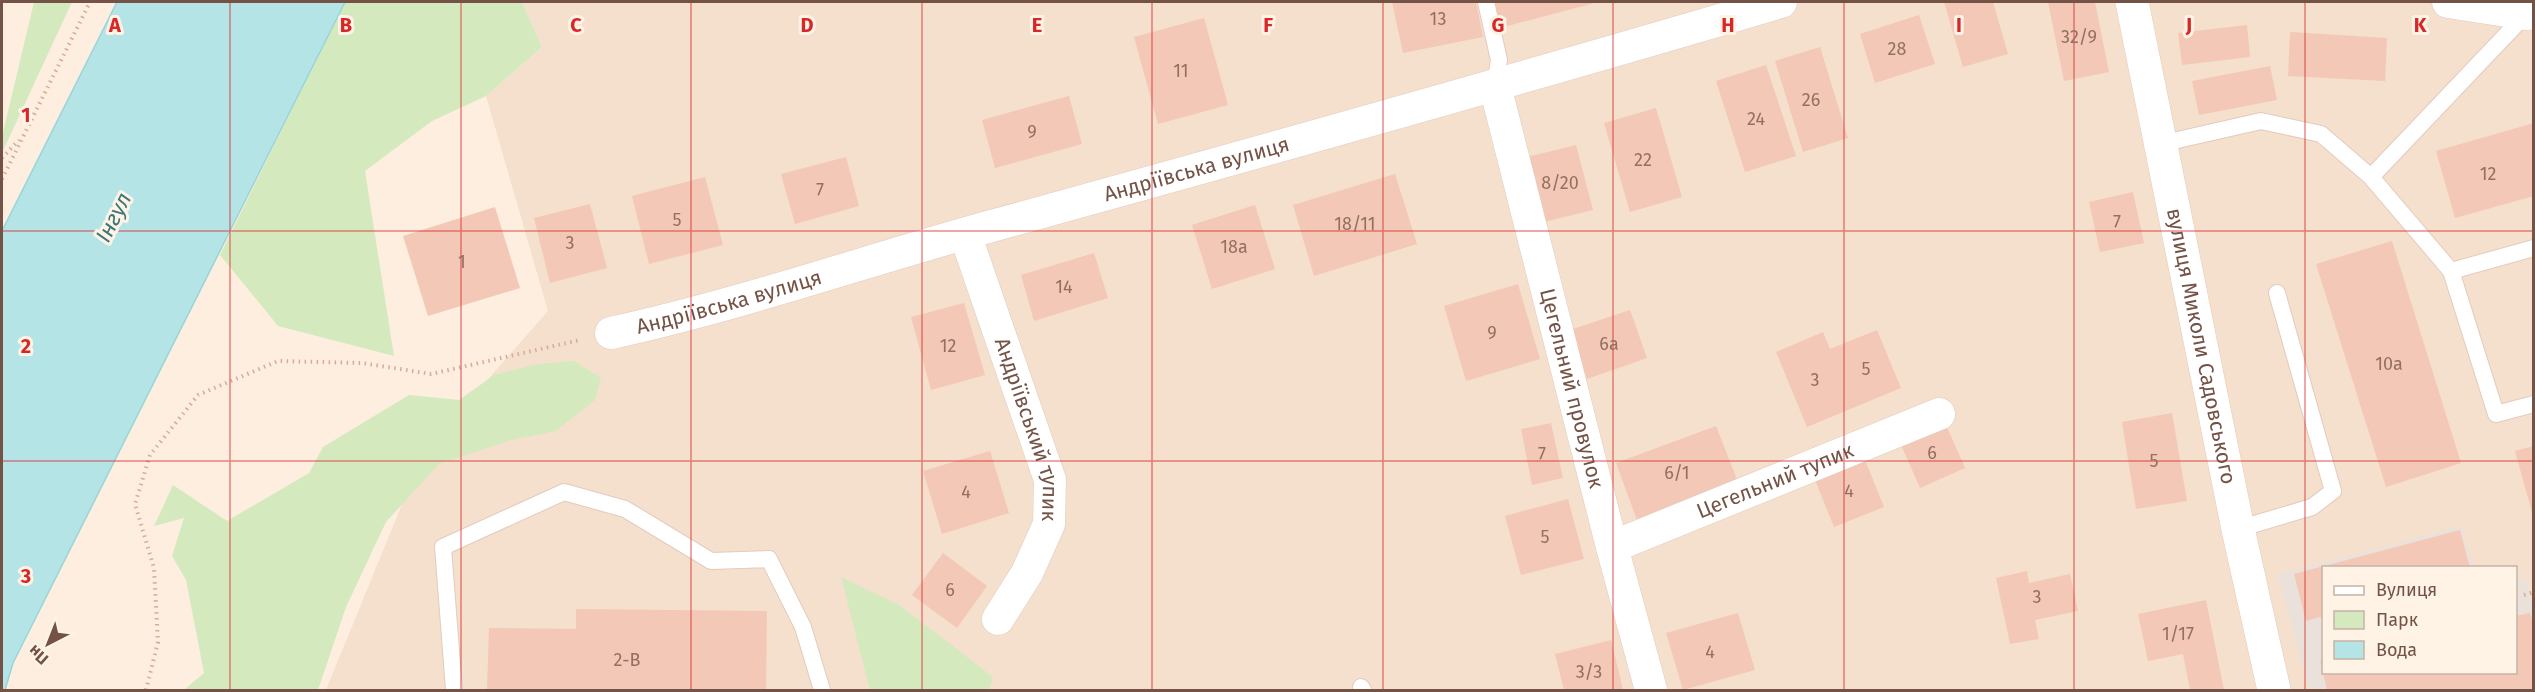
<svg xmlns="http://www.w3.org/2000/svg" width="2535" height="692" font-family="'Fira Sans',sans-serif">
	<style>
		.residential { fill: #f5dfcd; fill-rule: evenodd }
		.industrial { fill: #ebe1db }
		.green { fill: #d4eabe }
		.water { fill: #b4e4e6; stroke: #99d5d8; stroke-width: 1.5 }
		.building { fill: #f3c8b6 }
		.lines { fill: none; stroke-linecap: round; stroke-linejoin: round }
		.lane-casing { stroke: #e3cbbe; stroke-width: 18 }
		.street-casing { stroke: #e3cbbe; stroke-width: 33 }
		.secondary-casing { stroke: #e8cbbb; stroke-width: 34 }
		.path { stroke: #d7ab9a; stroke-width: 4; stroke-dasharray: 1.5 4.5; stroke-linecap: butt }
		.lane { stroke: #fff; stroke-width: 16 }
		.street { stroke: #fff; stroke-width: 32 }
		.secondary { stroke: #fff; stroke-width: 33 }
		.grid { fill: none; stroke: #d62828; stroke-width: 1.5; stroke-opacity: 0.55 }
		.labels { text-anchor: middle; stroke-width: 6; stroke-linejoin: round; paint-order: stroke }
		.number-label { font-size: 18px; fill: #947062 }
		.street-label { font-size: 21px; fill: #745246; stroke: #fff3e6 }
		.water-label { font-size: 22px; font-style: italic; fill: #3a767a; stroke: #fff3e6 }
		.grid-label { font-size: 20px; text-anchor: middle; font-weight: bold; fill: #d62828; stroke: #fff3e6; stroke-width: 6; stroke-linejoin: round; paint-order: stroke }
	</style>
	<rect width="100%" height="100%" fill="#fdeedf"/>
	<path class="residential" d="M522,2h2011v688h-2207l97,-237 125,-142 -62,-215 56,-49zM2324,568h192v104h-192z"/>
	<polygon class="industrial" points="2461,526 2474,567 2324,568 2324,672 2516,672 2516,580 2526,578 2533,609 2533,690 2309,690 2278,575"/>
	<g class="green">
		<polygon points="34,2 72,2 2,153 2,137"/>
		<polygon points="345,2 522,2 542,47 486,96 432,121 365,171 394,356 278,326 220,255"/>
		<polygon points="574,361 601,378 595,400 556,431 511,440 439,464 386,522 346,607 318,690 184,690 204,673 186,580 172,556 184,518 154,526 173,485 227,521 309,473 323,447 409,395 459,400 494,375 537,364"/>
		<polygon points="841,577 899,605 993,677 989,690 870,690"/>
	</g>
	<polygon class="water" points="117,2 345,2 13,663 5,690 2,690 2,231"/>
	<g class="building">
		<polygon points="1392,2 1476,2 1483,37 1403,53"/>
		<polygon points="1493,2 1598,2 1500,28"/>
		<polygon points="1944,2 1993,2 2008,54 1963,67"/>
		<polygon points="2048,2 2095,2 2109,72 2064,81"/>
		<polygon points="1919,15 1935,64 1875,83 1860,34"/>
		<polygon points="1204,18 1228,105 1158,124 1134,37"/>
		<polygon points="2247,25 2250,57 2182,65 2178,33"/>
		<polygon points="2290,32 2387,38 2385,81 2288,76"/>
		<polygon points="1820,47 1848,138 1803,152 1775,61"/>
		<polygon points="1766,65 1796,156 1745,172 1716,81"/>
		<polygon points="2270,66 2277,100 2199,115 2192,81"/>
		<polygon points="1069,96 1082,144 995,168 982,120"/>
		<polygon points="1656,108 1682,197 1630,212 1604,123"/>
		<polygon points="2534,123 2534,196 2455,218 2436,151"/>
		<polygon points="1576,145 1593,210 1544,222 1527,157"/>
		<polygon points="846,157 859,206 795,224 781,174"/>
		<polygon points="1395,174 1417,244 1314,276 1293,205"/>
		<polygon points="705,177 723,245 649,264 632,196"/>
		<polygon points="2133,192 2144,243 2100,252 2089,202"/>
		<polygon points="590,204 607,268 550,283 534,218"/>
		<polygon points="1255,205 1275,269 1212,289 1192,225"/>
		<polygon points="495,207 520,288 428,316 403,236"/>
		<polygon points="2392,241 2461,463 2386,487 2316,264"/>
		<polygon points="1094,253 1108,298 1034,321 1021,275"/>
		<polygon points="1518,284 1540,359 1466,381 1444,306"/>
		<polygon points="964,303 985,375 931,390 911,317"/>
		<polygon points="1630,310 1647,358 1587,379 1570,330"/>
		<polygon points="1877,330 1901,388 1807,427 1776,352 1823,332 1830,349"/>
		<polygon points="2172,413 2187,501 2136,509 2122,422"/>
		<polygon points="1943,418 1965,468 1920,488 1898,438"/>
		<polygon points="1551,423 1563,478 1532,485 1521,429"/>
		<polygon points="1716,426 1738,482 1637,520 1616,463"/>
		<polygon points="2534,446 2534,516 2533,516 2515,451"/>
		<polygon points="990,451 1009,513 942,534 923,471"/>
		<polygon points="1863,455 1884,507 1834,527 1813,475"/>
		<polygon points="1568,499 1584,559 1521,575 1505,516"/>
		<polygon points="2460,530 2470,568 2324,568 2324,616 2306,621 2294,574"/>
		<polygon points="943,553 987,586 957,628 912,595"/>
		<polygon points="2027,571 2029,583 2070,574 2078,611 2035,620 2039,639 2010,644 1996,578"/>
		<polygon points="2206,600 2224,690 2190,690 2183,654 2148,661 2138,614"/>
		<polygon points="576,609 767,611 766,690 487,690 489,628 576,629"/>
		<polygon points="1738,613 1755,670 1683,690 1666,633"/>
		<polygon points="2530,613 2534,628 2534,690 2327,690 2320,661 2324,660 2324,672 2516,672 2516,616"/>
		<polygon points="1611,640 1623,690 1564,690 1555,654"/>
	</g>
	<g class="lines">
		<defs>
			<g id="lane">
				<polyline points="1486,2 1499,60 1495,86"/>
				<polyline points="2160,144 2261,121 2321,134 2371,177 2451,271"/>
				<polyline points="2371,177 2526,14"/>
				<polyline points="2534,248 2451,271 2496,414 2534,404"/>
				<polyline points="2238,529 2312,507 2333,491 2277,293"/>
				<polyline points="1361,687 1363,690"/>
				<polyline points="454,690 443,547 564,492 625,509 711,561 769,559 803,627 822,690"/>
			</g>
			<g id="street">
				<polyline points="2448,2 2526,14 2534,13"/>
				<path id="s1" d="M1495,86l117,461 39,143"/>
				<path id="s2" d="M965,234l85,246 -1,44 -22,49 -29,46"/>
				<path id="s3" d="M611,333c128,-28 251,-71 377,-106 265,-73 529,-147 793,-225"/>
				<path id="s4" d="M1612,547l327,-133"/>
			</g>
			<g id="secondary">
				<path id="s5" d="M2132,2l106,527 36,161"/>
			</g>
		</defs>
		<use href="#lane" class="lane-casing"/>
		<use href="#street" class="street-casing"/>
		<use href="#secondary" class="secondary-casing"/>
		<g class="path">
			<polyline points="2,158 19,140"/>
			<polyline points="2,179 90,2"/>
			<polyline points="2524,595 2534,592"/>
			<polyline points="146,690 158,642 154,568 135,504 150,455 198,395 278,361 362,363 431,374 580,340"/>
		</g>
		<use href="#lane" class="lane"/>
		<use href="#street" class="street"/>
		<use href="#secondary" class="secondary"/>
	</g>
	<path class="grid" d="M230,2v688M461,2v688M691,2v688M922,2v688M1152,2v688M1383,2v688M1613,2v688M1844,2v688M2074,2v688M2305,2v688M2,231h2532M2,461h2532"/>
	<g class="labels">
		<g class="number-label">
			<text x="1438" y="25">13</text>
			<text x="2079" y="43">32/9</text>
			<text x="1897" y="55">28</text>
			<text x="1181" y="77">11</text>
			<text x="1811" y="106">26</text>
			<text x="1756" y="125">24</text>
			<text x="1032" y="138">9</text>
			<text x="1643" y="166">22</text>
			<text x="2488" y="180">12</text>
			<text x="1560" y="189">8/20</text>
			<text x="820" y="196">7</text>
			<text x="677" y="226">5</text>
			<text x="2117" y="228">7</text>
			<text x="1355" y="230">18/11</text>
			<text x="570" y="249">3</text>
			<text x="1234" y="253">18а</text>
			<text x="462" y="268">1</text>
			<text x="1064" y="293">14</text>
			<text x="1492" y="339">9</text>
			<text x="1609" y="350">6а</text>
			<text x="948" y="352">12</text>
			<text x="2389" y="370">10а</text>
			<text x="1866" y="375">5</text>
			<text x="1815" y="386">3</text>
			<text x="1932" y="459">6</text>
			<text x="1542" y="460">7</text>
			<text x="2154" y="467">5</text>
			<text x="1677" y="479">6/1</text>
			<text x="1849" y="497">4</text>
			<text x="966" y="498">4</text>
			<text x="1545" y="543">5</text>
			<text x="950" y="596">6</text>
			<text x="2037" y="603">3</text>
			<text x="2178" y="640">1/17</text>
			<text x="1710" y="658">4</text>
			<text x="627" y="666">2-В</text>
			<text x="1589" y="678">3/3</text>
		</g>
		<g class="street-label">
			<text dy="7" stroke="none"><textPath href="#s3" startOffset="608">Андріївська вулиця</textPath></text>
			<text dy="7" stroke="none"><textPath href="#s3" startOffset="122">Андріївська вулиця</textPath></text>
			<text dy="7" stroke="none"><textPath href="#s5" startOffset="351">вулиця Миколи Садовського</textPath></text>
			<text dy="7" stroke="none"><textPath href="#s1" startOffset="312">Цегельний провулок</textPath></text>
			<text dy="7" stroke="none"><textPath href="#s2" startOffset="206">Андріївський тупик</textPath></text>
			<text dy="7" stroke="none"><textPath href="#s4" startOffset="176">Цегельний тупик</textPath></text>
		</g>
		<g class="water-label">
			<text transform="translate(113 217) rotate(-63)" y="8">Інгул</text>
		</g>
	</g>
	<g class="grid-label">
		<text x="115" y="32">A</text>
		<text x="346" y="32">B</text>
		<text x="576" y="32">C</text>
		<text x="807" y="32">D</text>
		<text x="1037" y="32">E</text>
		<text x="1268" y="32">F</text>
		<text x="1498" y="32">G</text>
		<text x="1728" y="32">H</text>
		<text x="1959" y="32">I</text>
		<text x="2189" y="32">J</text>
		<text x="2420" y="32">K</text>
		<text x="26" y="122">1</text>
		<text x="26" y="353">2</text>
		<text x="26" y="583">3</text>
	</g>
	<rect width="2535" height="692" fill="none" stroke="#745246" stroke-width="6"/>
	<rect x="2322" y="566" width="195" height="108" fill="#fff3e6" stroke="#c7b3a6" stroke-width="1.5"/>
	<rect x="2334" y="586" width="30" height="9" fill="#ffffff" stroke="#c7b3a6" stroke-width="1.5"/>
	<text x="2376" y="596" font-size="18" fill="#745246">Вулиця</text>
	<rect x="2334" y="611" width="30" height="18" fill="#d4eabe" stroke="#c7b3a6" stroke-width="1.5"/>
	<text x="2376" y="626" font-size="18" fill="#745246">Парк</text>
	<rect x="2334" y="641" width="30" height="18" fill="#b4e4e6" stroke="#c7b3a6" stroke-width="1.5"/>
	<text x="2376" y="656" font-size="18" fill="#745246">Вода</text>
	<g transform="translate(48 644) rotate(222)" stroke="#fff3e6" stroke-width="4.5" paint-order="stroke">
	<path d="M0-4.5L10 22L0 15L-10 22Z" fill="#745246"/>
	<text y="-9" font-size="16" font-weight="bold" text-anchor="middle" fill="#745246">Пн</text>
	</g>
</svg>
